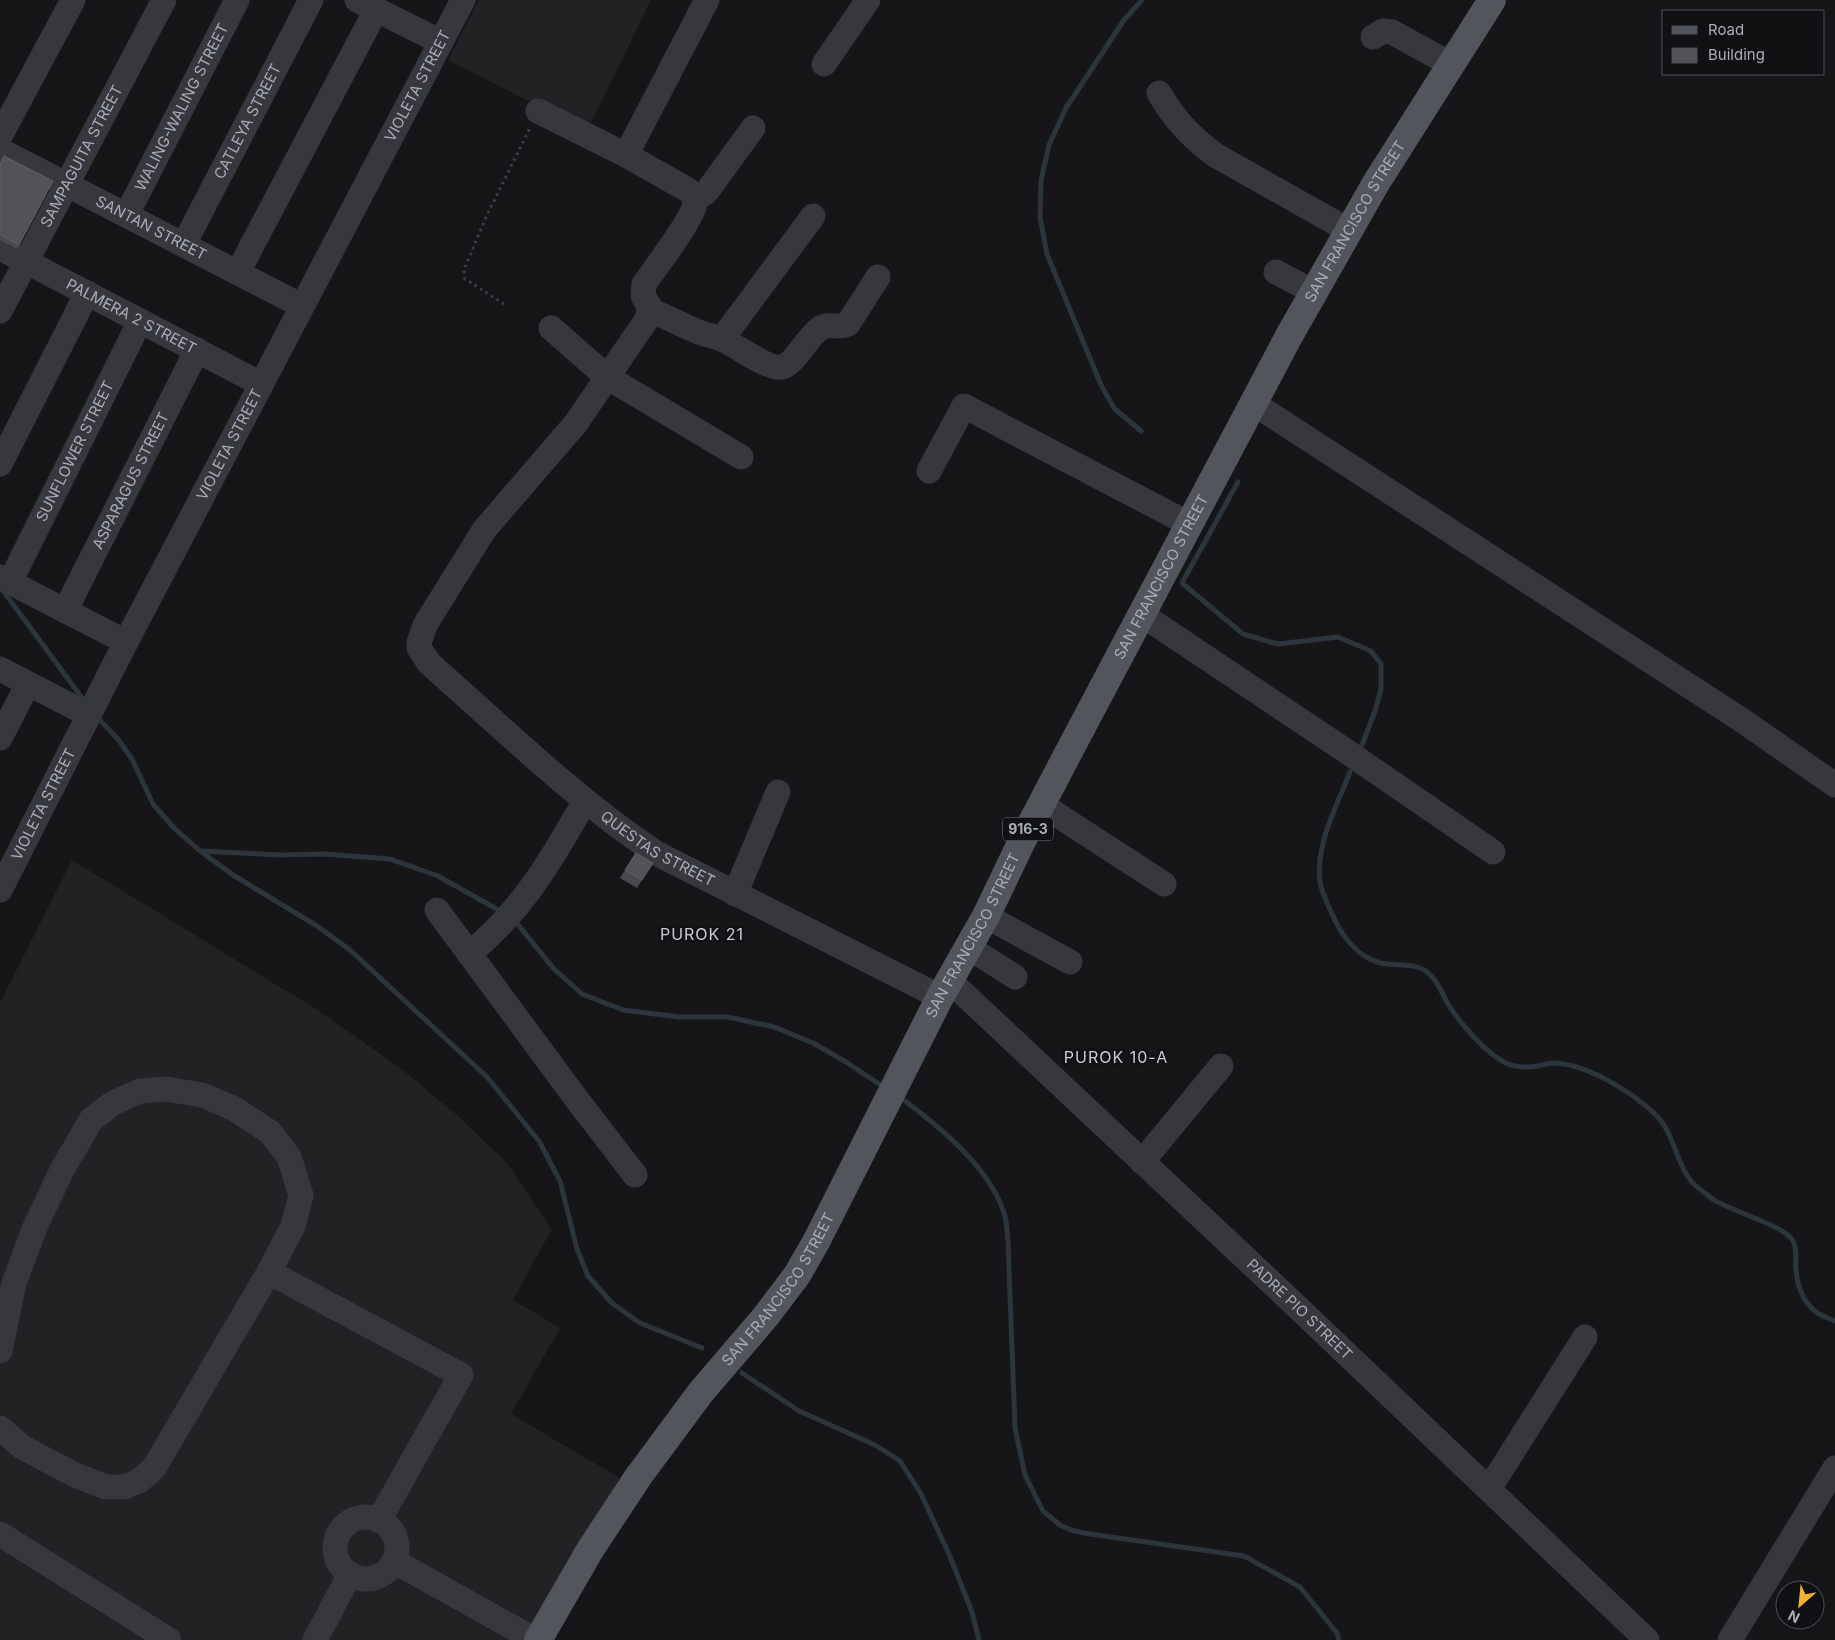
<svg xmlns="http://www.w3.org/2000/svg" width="1835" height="1640" font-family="Inter,sans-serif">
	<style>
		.built { fill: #222225 }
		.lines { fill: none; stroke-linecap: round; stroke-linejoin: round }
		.stream { stroke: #2c353c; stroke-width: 5 }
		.path { stroke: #3d3f44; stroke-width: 3; stroke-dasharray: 2.5 4; stroke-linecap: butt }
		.minor { stroke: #37383d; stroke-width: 25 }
		.major { stroke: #53555c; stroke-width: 28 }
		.wall { fill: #47494d }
		.building { fill: #525359; stroke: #5f6168 }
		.labels { text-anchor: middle; stroke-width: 5; stroke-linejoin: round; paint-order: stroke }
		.shield { fill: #111113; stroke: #7b7e86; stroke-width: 1 }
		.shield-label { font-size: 14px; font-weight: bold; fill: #a8adb8 }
		.street-label { font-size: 15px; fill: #a8adb8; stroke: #111113 }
		.neighbourhood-label { font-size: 16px; letter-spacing: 1px; fill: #c9ccd4; stroke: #111113 }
	</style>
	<rect width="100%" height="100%" fill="#161618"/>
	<g class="built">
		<polygon points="479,0 651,0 587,131 448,60"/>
		<polygon points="72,860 313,1007 399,1067 457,1115 507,1163 552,1229 513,1300 560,1328 511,1414 620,1478 524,1640 0,1640 0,1003"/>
	</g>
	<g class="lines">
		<g class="stream">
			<polyline points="1141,431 1114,408 1101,385 1047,254 1040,217 1041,180 1049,145 1066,108 1124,20 1142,0"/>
			<polyline points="1238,482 1182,583 1243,634 1278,644 1338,637 1371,651 1381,664 1381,689 1375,711 1362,745"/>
			<polyline points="1,588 85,702"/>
			<polyline points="96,716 118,739 132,759 153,804 174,828 200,851 233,875 317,926 350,950 487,1077 539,1141 560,1181 577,1249 588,1276 612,1303 640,1323 702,1348"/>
			<path d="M1350,772c-13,34 -35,73 -30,110 2,12 9,25 14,36 7,16 20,33 36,41 17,10 41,1 57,13 10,7 15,22 21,32 12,19 39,51 60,60 7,3 22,4 29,2 6,-1 11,-3 17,-3 33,1 78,29 101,51 19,18 20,47 36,67 5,6 14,12 20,17 18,13 74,27 82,43 5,10 2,19 3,29 1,15 7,32 20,42 5,4 13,6 19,9"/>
			<polyline points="201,851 280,855 324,854 390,859 438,876 502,912"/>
			<polyline points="516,922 554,969 582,994 623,1010 679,1017 728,1017 774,1027 813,1043 846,1062 879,1084"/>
			<path d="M905,1101c36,27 83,66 98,109 4,9 4,21 5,31l7,187 10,47 18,36 17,14 11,5 12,3 161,23 56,31 37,46 2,7"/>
			<polyline points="742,1373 799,1411 875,1445 900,1461 920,1492 949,1554 972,1612 979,1640"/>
		</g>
		<polyline class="path" points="504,304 465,279 464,270 486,217 530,128"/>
		<g class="minor">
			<polyline points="357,0 441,42"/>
			<polyline points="1373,37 1383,31 1392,32 1450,64"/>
			<polyline points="824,64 868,0"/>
			<path d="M1159,93c15,26 32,44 56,62l133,75"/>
			<path id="s1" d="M538,111l88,44 62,35c4,4 8,7 7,13 -1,14 -41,67 -51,81l-1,12 7,11 -3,12 -71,104 -92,107 -59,95 -6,18v5l10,15 11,10c70,62 138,128 216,180l284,144"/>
			<polyline points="0,136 73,0"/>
			<path id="s2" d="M0,150l302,156"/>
			<polyline points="626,155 707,0"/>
			<polyline points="695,198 704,194 708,190 753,128"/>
			<path id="s3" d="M127,214l110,-214"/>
			<path id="s4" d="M184,244l127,-244"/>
			<path id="s5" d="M0,248l261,136"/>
			<polyline points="238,272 376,10"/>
			<polyline points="1276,272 1314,292"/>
			<path id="s6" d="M0,311l164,-311"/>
			<path d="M650,311c17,5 33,15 49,21 7,3 15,4 22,7 15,6 47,31 61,28 12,-3 26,-30 37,-38 9,-7 19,0 29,-5l30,-47"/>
			<polyline points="551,328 607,377 741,457"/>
			<polyline points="722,339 813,216"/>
			<polyline points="1253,403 1743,721 1835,785"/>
			<polyline points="0,464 87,293"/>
			<polyline points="929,471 964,406 1189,524"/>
			<polyline points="0,577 126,642"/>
			<path id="s7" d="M10,582l130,-261"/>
			<path id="s8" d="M65,611l132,-261"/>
			<polyline points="1141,614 1346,751 1493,852"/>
			<polyline points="0,669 89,715"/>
			<polyline points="0,738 28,684"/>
			<polyline points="1042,805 1164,884"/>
			<path id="s9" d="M0,890l126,-248 337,-642"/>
			<polyline points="735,894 778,792"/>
			<polyline points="437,910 578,1101 635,1175"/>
			<polyline points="986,916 1070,962"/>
			<polyline points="968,947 1015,977"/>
			<path d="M469,954c53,-43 83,-95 116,-153"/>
			<path id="s10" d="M949,980l343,322 355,338"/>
			<polyline points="1142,1162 1221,1066"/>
			<polyline points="269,1272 461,1375 379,1520"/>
			<polyline points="0,1351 14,1283 35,1227 62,1170 91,1120 113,1103 140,1091 166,1089 202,1095 233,1108 270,1132 289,1157 301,1195 293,1226 269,1272 154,1468 139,1481 125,1487 106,1487 75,1475 22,1447 0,1428"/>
			<polyline points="1489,1489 1585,1337"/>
			<circle cx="366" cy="1548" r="31"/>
			<polyline points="0,1534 169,1640"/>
			<polyline points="394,1561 535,1640"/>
			<polyline points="315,1640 350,1574"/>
			<polyline points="1730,1640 1835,1468"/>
		</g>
		<path class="major" id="s11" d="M538,1640l52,-90 48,-73 63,-85 65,-76 31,-41 19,-33 124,-245 46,-81 35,-73 53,-101 215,-406 87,-153 116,-183"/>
	</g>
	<g class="wall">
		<polygon points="4,156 19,245 17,249 0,240 0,163"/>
		<polygon points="636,853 642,880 637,888 620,878"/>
	</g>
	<g class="building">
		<polygon points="4,156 53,181 19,245 0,235 0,164"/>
		<polygon points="636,853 653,863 642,880 625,870"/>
	</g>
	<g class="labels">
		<rect class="shield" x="1003" y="817.5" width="50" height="23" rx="4"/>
		<g class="shield-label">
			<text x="1028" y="834">916-3</text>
		</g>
		<g class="street-label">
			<text dy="5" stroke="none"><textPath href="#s9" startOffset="906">VIOLETA STREET</textPath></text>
			<text dy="5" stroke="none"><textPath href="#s3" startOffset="120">WALING-WALING STREET</textPath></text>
			<text dy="5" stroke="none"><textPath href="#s4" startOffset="138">CATLEYA STREET</textPath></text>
			<text dy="5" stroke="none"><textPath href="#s6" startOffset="175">SAMPAGUITA STREET</textPath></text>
			<text dy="5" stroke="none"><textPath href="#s11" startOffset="1641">SAN FRANCISCO STREET</textPath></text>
			<text dy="5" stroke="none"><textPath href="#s2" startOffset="170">SANTAN STREET</textPath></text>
			<text dy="5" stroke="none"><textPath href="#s5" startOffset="148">PALMERA 2 STREET</textPath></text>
			<text dy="5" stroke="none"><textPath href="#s9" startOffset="501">VIOLETA STREET</textPath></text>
			<text dy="5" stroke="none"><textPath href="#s7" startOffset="146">SUNFLOWER STREET</textPath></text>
			<text dy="5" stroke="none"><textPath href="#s8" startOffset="146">ASPARAGUS STREET</textPath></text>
			<text dy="5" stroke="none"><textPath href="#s11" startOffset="1236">SAN FRANCISCO STREET</textPath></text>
			<text dy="5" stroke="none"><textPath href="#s9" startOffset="96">VIOLETA STREET</textPath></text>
			<text dy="5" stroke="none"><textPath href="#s1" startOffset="1035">QUESTAS STREET</textPath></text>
			<text dy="5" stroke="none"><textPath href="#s11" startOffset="831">SAN FRANCISCO STREET</textPath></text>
			<text dy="5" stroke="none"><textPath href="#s11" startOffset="426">SAN FRANCISCO STREET</textPath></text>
			<text dy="5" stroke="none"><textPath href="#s10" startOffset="481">PADRE PIO STREET</textPath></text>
		</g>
		<g class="neighbourhood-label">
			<text x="702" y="940">PUROK 21</text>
			<text x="1116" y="1063">PUROK 10-A</text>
		</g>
	</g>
	<rect x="1662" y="10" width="162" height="65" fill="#111113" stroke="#4d4f55"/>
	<rect x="1672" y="26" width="25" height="8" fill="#53555c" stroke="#4d4f55"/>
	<text x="1708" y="35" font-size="15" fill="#a8adb8">Road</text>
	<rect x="1672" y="48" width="25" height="15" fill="#525359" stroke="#4d4f55"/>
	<text x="1708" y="60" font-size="15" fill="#a8adb8">Building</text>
	<g transform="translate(1800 1605) rotate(207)"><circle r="24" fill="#111113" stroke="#4d4f55"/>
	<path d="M0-4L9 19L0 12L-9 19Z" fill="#f2b134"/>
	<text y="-8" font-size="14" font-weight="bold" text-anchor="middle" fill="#a8adb8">N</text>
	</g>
</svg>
